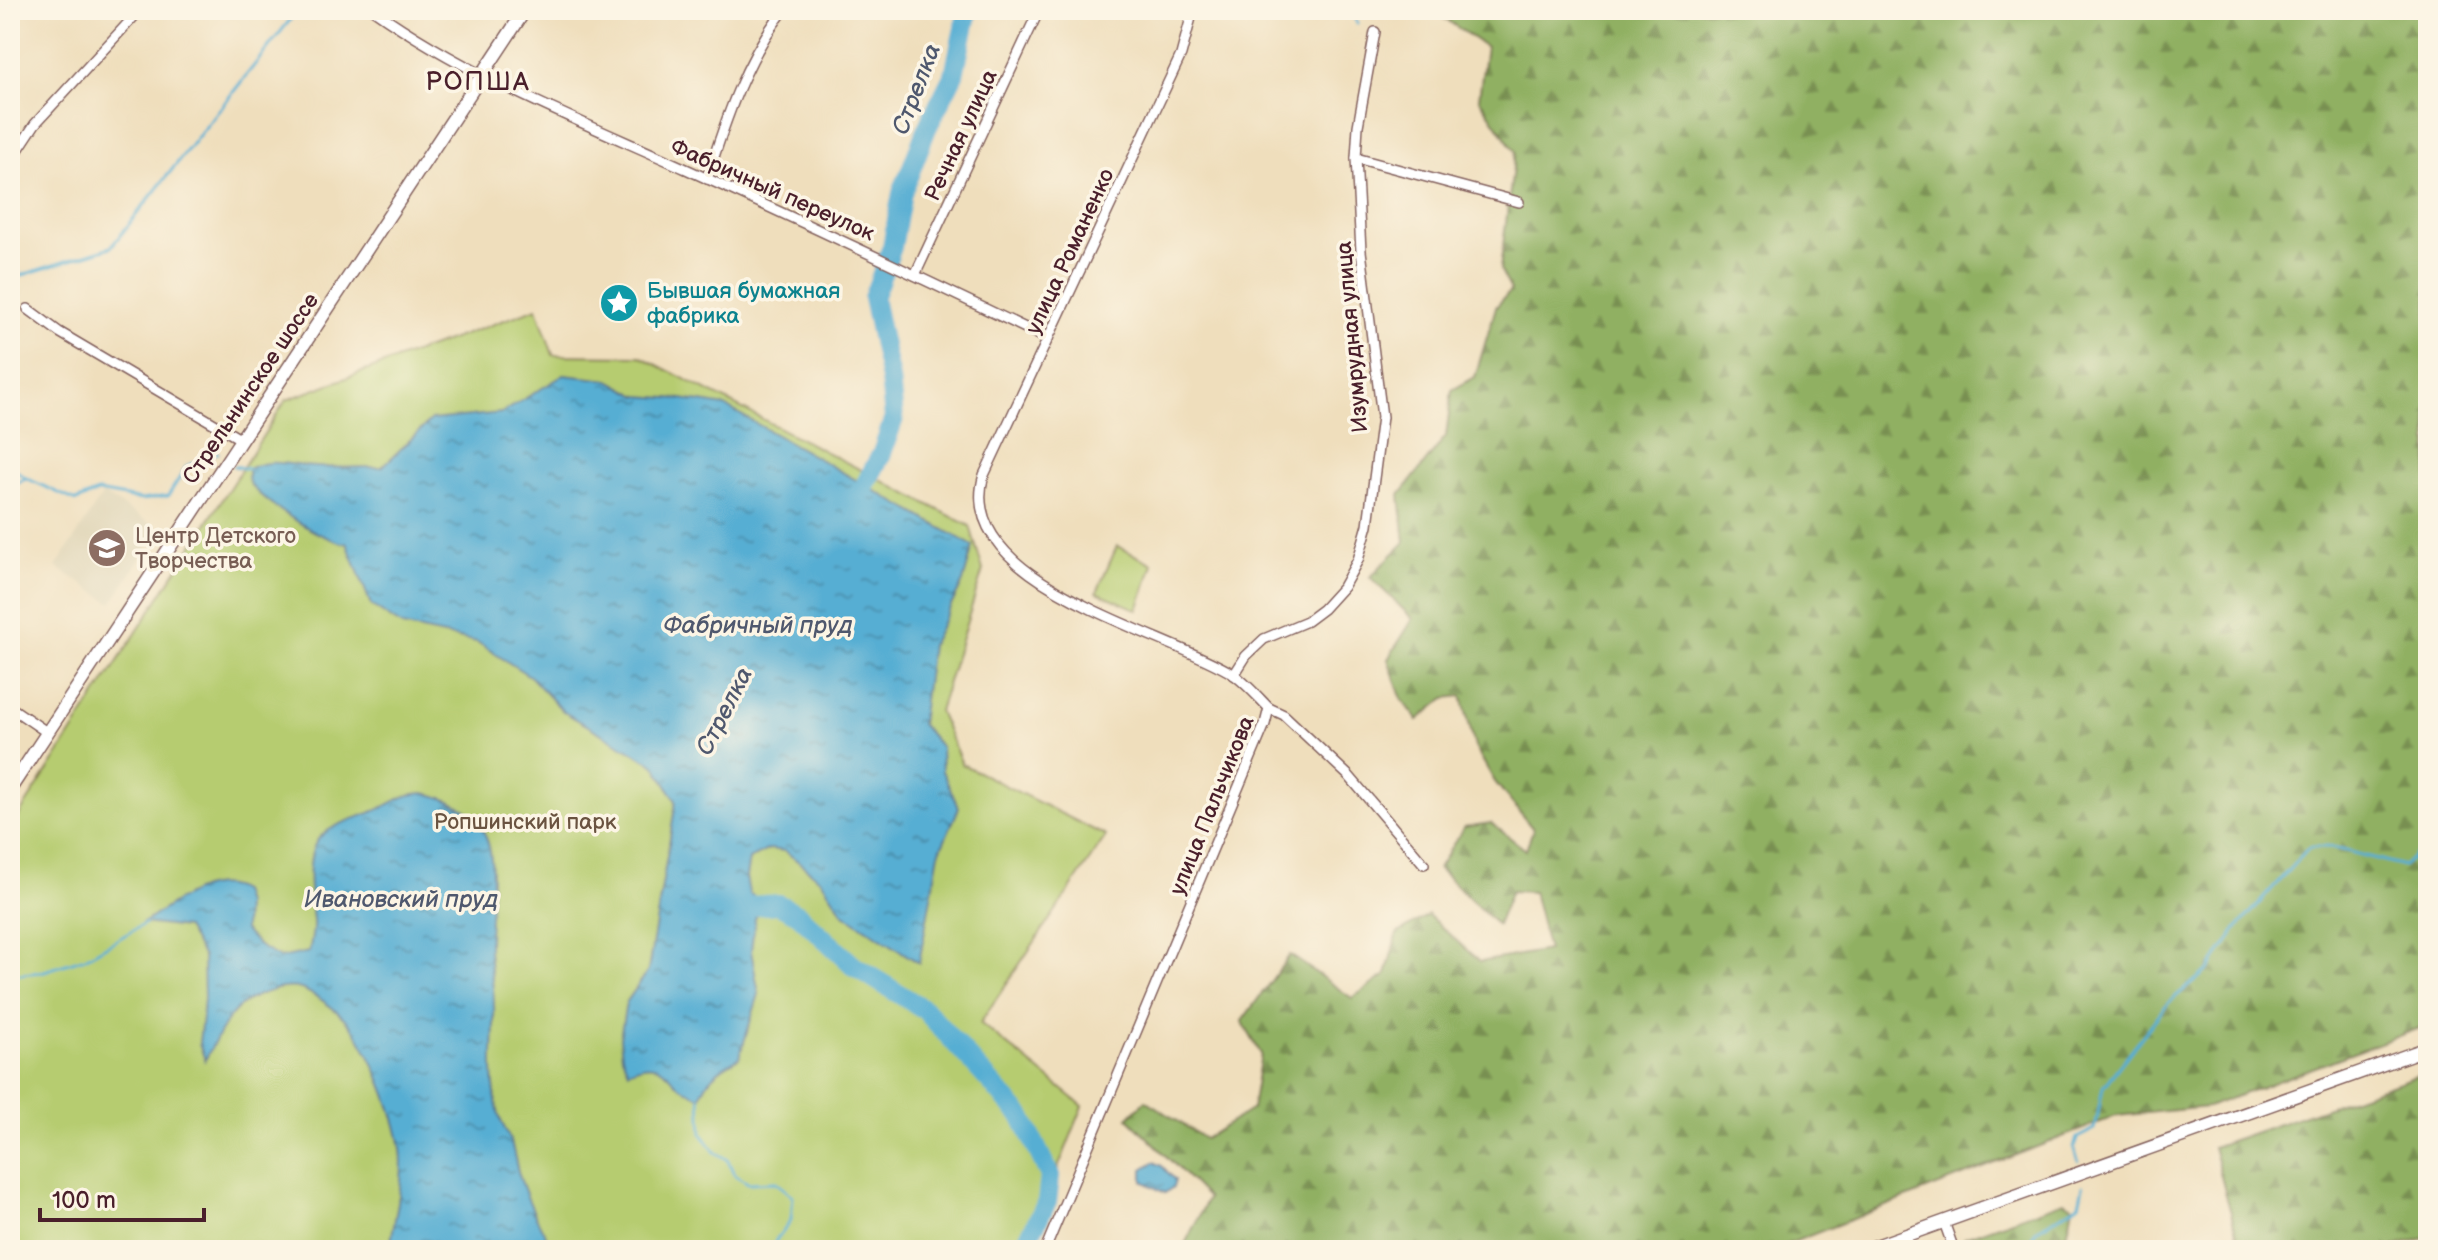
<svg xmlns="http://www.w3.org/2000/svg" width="2438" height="1260" font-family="'Balsamiq Sans',sans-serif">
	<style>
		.built { fill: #ded3b4 }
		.forest { fill: url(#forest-firs); stroke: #6d6846; stroke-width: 2 }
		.park { fill: #b6cc70; stroke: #80764e; stroke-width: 2 }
		.water { fill: url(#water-ripples); stroke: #50667f; stroke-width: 2 }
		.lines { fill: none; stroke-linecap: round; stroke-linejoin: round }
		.stream { stroke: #57aed3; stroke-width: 3 }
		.river { stroke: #57aed3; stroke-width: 20 }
		.street-casing { stroke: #84625e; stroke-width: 12 }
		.secondary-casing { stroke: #84625e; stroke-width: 15 }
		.street { stroke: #fff; stroke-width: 9 }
		.secondary { stroke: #fff; stroke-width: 12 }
		.labels { text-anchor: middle; stroke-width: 7; stroke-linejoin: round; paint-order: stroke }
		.street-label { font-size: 22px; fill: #4a1f2b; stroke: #fcf5e5 }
		.culture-label { font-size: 22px; fill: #0d838f; stroke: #fcf5e5; text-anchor: start }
		.education-label { font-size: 22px; fill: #785e54; stroke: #fcf5e5; text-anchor: start }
		.park-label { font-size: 22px; fill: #6a5340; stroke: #fcf5e5 }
		.water-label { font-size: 24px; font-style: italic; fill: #4f586e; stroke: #fcf5e5 }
		.quarter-label { font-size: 26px; letter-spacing: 2px; fill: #4a1f2b; stroke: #fcf5e5 }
	</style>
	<defs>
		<pattern id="forest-firs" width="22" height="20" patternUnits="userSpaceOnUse" patternTransform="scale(2)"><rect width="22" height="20" fill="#90b062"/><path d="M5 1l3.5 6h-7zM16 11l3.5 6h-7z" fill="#788f51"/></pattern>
		<pattern id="water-ripples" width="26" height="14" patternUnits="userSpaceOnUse" patternTransform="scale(2)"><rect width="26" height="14" fill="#57aed3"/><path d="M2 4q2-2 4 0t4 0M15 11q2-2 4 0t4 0" fill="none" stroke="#4a8dab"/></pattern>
	</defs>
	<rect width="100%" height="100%" fill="#fcf5e5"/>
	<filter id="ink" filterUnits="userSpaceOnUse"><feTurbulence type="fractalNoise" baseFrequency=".0125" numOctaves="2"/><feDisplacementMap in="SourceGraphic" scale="16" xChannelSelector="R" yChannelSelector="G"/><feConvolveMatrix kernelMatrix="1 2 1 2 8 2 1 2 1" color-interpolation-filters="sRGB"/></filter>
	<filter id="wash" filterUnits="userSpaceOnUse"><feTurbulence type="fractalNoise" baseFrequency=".006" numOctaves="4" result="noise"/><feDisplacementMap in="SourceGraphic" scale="32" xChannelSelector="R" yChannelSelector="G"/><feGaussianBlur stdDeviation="1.8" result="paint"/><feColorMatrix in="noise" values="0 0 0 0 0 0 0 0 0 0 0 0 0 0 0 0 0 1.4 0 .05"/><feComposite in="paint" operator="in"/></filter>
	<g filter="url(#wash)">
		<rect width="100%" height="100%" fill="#efdebc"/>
		<polygon class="built" points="103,494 159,529 112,603 56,567"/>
		<g class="forest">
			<polygon points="1432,10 2428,10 2428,1025 2208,1107 2116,1116 1773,1250 1182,1250 1208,1198 1128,1118 1146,1100 1205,1139 1252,1109 1261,1054 1242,1021 1290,955 1352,998 1386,975 1397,934 1428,915 1480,962 1548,950 1533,892 1511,891 1497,925 1438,868 1464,827 1491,823 1526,850 1533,829 1495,782 1475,747 1462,696 1445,698 1418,720 1402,699 1388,659 1413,619 1370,577 1405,542 1400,495 1446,436 1452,390 1475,377 1496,307 1511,290 1500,269 1515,152 1479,98 1486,47"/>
			<polygon points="2428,1072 2428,1237 2382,1250 2241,1250 2213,1147"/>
			<polygon points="2064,1201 2073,1206 2069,1227 2058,1250 1961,1250 1960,1246 1965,1237"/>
		</g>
		<g class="park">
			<polygon points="537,308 553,355 640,356 970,526 983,570 939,711 962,764 1106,836 980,1023 1083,1106 1025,1250 10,1250 10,829 286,400"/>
			<polygon points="1117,546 1153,564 1138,610 1097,592"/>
		</g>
		<g class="water">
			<path d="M564,375l45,5 29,16 44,3 43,7 248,140 -10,36 -32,63 -10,79 20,23 1,24 17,37 -20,45 -20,110 -75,-49 -23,-34 -36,-29 -16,-2 -20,10 -3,18 3,16 16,11 -10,14 -4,33 8,43 -20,64c-20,11 -32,19 -39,40 -7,-6 -15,-8 -22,-13 -4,-3 -5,-7 -9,-10 -13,-13 -25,-11 -41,-4l-6,-15 -2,-18 6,-35 22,-32 28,-170 -21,-36 -91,-53 -33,-35 -54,-35 -75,-16 -31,-21 -24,-62c-18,2 -90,-44 -98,-61 -1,-1 -1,-12 -1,-13 23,-12 45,-3 69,-2 22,1 44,0 65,0l49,-47 70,-7z"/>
			<path d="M424,793c89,18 65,85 65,152 0,20 5,40 5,60 1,27 -3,53 0,80 1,11 3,25 7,36 3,7 8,14 10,22 4,11 5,24 9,35 9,26 20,49 34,72h-157l-6,-8c5,-33 16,-72 8,-104 -7,-33 -26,-81 -45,-108 -11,-16 -35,-34 -53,-41 -17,-5 -45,5 -58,15 -19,14 -27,37 -38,56l-6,-17 5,-44 -1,-42 -17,-29 -43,-5c29,-18 64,-51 98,-32l4,13 -1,26 15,16 21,12 29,-6c2,-10 5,-21 4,-31 -2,-22 -10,-68 8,-85 15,-13 34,-17 51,-24 23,-8 24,-17 52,-19z"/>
			<polygon points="1154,1162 1162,1166 1175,1180 1173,1187 1165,1193 1143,1181 1143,1169"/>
		</g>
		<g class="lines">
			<g class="stream">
				<polyline points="1351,10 1357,23"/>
				<polyline points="10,279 111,247 290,20 291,10"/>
				<polyline points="10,466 26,478 10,487"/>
				<polyline points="234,466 248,469"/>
				<polyline points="26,478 76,501 98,492 142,500 168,496 187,466 214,453 218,453"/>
				<polyline points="10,975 41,972 85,958 146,923"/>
				<polyline points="700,1098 702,1134 715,1152 727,1159 735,1175 748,1183 776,1182 793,1196 791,1220 776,1240 775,1250"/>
				<polyline points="2078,1161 2074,1149 2077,1138 2095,1129 2103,1087 2168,1003 2208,970 2239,926 2309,847 2331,847 2404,866 2428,842"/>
				<polyline points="2025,1250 2036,1230 2079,1204 2083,1186"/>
			</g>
			<g class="river">
				<polyline points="853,508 882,453 894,418 890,379 873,298 892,247 902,193 927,128 954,74 968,10"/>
				<polyline points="738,907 778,904 798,914 854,966 925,1010 1022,1117 1050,1176 1047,1202 1022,1250"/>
			</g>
		</g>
	</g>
	<g filter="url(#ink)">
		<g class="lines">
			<defs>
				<g id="street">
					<path d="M374,10c95,67 206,111 312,159 121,55 242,112 362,170"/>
					<polyline points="1356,158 1519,202"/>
					<polyline points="10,162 35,124 140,10"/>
					<path d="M707,179c18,-58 39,-121 77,-169"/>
					<polyline points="915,275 1039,10"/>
					<polyline points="28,309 59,332 240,439"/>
					<polyline points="1234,675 1246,656 1264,639 1307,621 1323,609 1343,587 1358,560 1368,525 1382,417 1361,251 1356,158 1358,126 1375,32"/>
					<polyline points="10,707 48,733"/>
					<polyline points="1269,708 1284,715 1349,776 1424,864"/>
					<polyline points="1944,1222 1954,1250"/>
					<path d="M1045,1250l220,-526 4,-16c-11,-11 -23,-25 -36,-34 -66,-42 -282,-92 -249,-199l197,-420 12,-45"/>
				</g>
				<g id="secondary">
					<polyline points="10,789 525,10"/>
					<polyline points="1865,1250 2428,1048"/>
				</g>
			</defs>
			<use href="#street" class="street-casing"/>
			<use href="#secondary" class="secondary-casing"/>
			<use href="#street" class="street"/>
			<use href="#secondary" class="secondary"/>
		</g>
	</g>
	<defs>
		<symbol id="sight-disc" viewBox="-11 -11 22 22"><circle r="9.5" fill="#0f9aa8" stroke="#fcf5e5"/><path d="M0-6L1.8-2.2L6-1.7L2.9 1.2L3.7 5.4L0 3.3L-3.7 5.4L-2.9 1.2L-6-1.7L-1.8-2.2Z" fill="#fff"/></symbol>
		<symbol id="school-disc" viewBox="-11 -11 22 22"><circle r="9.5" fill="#8d6e63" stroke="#fcf5e5"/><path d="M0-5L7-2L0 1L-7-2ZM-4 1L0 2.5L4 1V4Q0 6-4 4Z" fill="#fff"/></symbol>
	</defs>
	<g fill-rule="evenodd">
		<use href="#sight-disc" x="597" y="281" width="44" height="44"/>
		<use href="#school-disc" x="85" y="526" width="44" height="44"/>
	</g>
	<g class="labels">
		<g class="street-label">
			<text transform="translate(960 135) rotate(-65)" y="8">Речная улица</text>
			<text transform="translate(773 189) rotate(24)" y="8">Фабричный переулок</text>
			<text transform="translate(1069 251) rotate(-65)" y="8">улица Романенко</text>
			<text transform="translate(1351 337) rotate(-95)" y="8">Изумрудная улица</text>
			<text transform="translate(250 388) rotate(-56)" y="8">Стрельнинское шоссе</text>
			<text transform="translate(1211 805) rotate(-68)" y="8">улица Пальчикова</text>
		</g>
		<g class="culture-label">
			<text x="647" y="298">Бывшая бумажная<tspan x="647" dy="25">фабрика</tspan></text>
		</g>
		<g class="education-label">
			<text x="135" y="543">Центр Детского<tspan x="135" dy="25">Творчества</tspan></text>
		</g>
		<g class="park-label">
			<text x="525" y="829">Ропшинский парк</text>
		</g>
		<g class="water-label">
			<text transform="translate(916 89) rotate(-69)" y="8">Стрелка</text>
			<text x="758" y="633">Фабричный пруд</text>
			<text transform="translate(724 711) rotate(-63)" y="8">Стрелка</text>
			<text x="401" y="907">Ивановский пруд</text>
		</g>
		<g class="quarter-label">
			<text x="478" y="90">РОПША</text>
		</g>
	</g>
	<rect width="2438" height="1260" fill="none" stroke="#fcf5e5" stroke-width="40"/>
	<path d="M40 1208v12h164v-12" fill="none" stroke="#4a1f2b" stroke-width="4"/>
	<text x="52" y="1208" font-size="24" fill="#4a1f2b" stroke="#fcf5e5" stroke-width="6" paint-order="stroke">100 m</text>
</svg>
